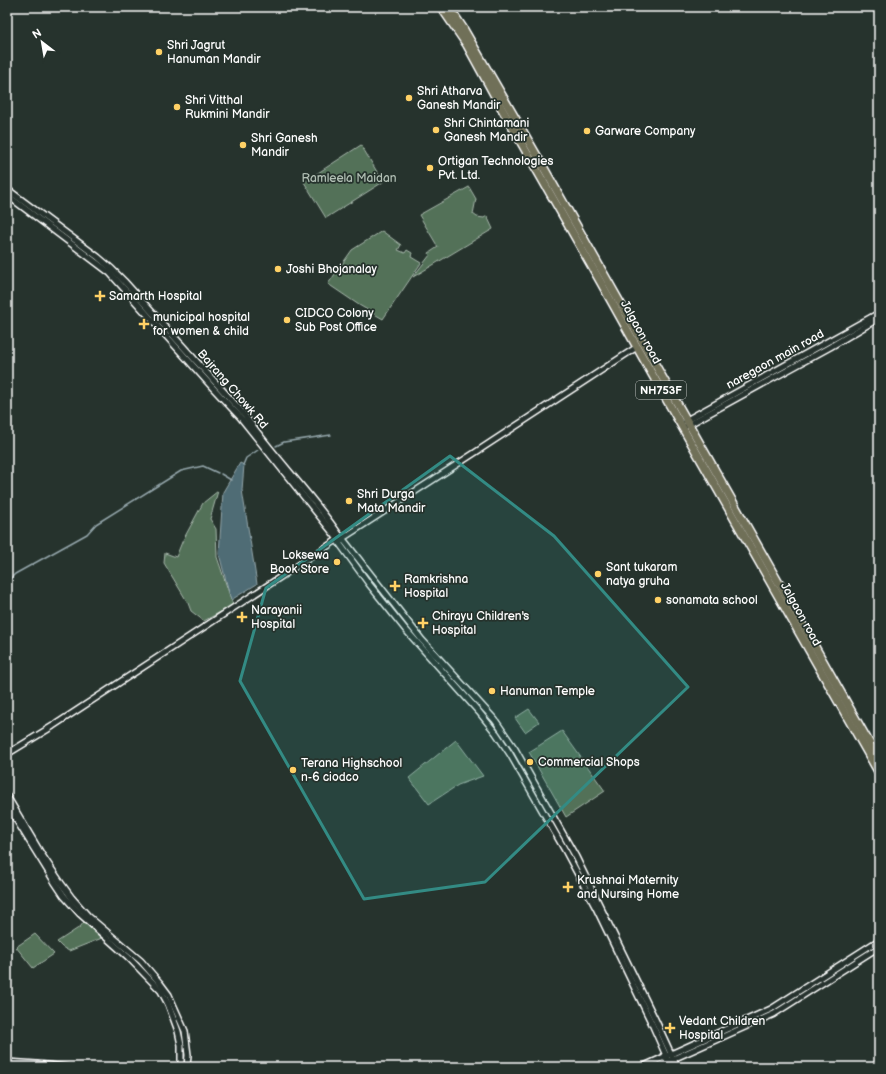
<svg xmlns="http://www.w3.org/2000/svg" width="886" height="1074" font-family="'Balsamiq Sans',sans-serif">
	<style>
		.green { fill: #527159; stroke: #a8b8ac }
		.water { fill: #4f6c75; stroke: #95a7ac }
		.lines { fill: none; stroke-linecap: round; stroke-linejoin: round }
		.stream { stroke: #95a7ac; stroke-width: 1.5 }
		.secondary-casing { stroke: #fff; stroke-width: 8 }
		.highway-casing { stroke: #fff; stroke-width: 10 }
		.secondary { stroke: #26332d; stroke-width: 5 }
		.highway { stroke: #706f59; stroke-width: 7 }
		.marked { fill: #338b84; fill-opacity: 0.2; stroke: #338b84; stroke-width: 3; stroke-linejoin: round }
		.poi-dot { fill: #ffd166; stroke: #26332d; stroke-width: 1.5 }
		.labels { text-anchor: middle; stroke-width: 3.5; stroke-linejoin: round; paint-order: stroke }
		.shield { fill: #26332d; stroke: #bec2c0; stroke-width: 1 }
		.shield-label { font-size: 11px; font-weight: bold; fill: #fff }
		.poi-label { font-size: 12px; fill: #fff; stroke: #26332d; text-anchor: start }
		.park-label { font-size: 12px; fill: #b1bfb4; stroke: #26332d }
		.street-label { font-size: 12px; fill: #fff; stroke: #26332d }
	</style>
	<rect width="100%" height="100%" fill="#26332d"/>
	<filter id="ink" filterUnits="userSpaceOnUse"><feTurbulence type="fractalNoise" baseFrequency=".025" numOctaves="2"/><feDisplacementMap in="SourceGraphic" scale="8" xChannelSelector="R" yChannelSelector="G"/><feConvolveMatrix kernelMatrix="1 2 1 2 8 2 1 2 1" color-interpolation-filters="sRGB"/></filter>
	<g filter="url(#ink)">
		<g class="green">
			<polygon points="361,145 383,182 326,218 304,182"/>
			<polygon points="469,187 476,199 473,214 477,217 484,218 487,216 493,229 413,277 430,255 429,253 438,247 419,215"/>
			<polygon points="382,231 401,245 398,250 405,253 407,250 412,253 411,257 421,263 383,319 359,305 328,284 352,250"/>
			<polygon points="218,491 210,519 216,529 217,557 233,605 204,621 191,611 188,603 164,563 165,553 176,557 182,542 203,503"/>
			<polygon points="529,709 539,722 525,732 515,718"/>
			<polygon points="562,731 605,791 566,817 529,752"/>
			<polygon points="456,740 483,776 458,785 429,804 409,778"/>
			<polygon points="84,922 94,932 102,938 69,951 62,947 57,942 80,927"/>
			<polygon points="35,934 54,954 33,968 16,947"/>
		</g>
		<polygon class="water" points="240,463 244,465 242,490 257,584 231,600 219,554 223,492"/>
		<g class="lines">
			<g class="stream">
				<polyline points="276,446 284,442 331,435"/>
				<polyline points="243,465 246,458 258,450"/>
				<polyline points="221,474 231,480"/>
				<polyline points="7,582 15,574 87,534 96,524 181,471 203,466 218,473"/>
			</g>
			<defs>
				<g id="secondary">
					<path d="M7,189l91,68 14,12 12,12 119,132c30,43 68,80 97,123"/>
					<polyline points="7,195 110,273 213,388 240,417 337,538"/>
					<polyline points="685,421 879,313"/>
					<polyline points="686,426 830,347 879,318"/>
					<polyline points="343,538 473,454 637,347"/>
					<polyline points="343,539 422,640 495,720 515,749 576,857 656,1021 677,1067"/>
					<polyline points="339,542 343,540 343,538 341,536 338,537 337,540 369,584 405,629 479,712 496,733 510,754 566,852 596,908 652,1024 671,1067"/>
					<polyline points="7,754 53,726 337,540"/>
					<polyline points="7,796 42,855 61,883 72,898 88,916 141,961 160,983 169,995 185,1031 188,1055 187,1067"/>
					<polyline points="7,805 54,881 64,896 80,914 128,957 161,991 168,1004 178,1031 181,1045 181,1067"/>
					<polyline points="7,1062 37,1064 66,1067"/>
					<polyline points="642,1067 771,1009 879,940"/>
					<polyline points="655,1067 774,1014 879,947"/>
				</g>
				<g id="highway">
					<polyline points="441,7 467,45 502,109 600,281 652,374 879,773"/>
					<polyline points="449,7 463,28 536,154 879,760"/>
				</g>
			</defs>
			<use href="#secondary" class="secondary-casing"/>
			<use href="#highway" class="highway-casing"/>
			<use href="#secondary" class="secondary"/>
			<use href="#highway" class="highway"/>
		</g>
	</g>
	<path class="marked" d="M450,456l104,80 134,151 -203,195 -121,17 -124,-218 26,-93z"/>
	<g class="poi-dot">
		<circle cx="159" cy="52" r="4"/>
		<circle cx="409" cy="98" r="4"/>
		<circle cx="177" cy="107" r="4"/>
		<circle cx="436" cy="130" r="4"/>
		<circle cx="587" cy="131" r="4"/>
		<circle cx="243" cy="145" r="4"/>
		<circle cx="430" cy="168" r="4"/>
		<circle cx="278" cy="269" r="4"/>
		<path d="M98 290h4v4h4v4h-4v4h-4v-4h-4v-4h4z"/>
		<circle cx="287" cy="320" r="4"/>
		<path d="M142 318h4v4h4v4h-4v4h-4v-4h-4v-4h4z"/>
		<circle cx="349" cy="501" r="4"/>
		<circle cx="337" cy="562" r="4"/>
		<circle cx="598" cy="574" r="4"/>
		<path d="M393 580h4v4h4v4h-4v4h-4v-4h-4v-4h4z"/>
		<circle cx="658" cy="600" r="4"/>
		<path d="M240 611h4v4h4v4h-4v4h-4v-4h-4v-4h4z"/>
		<path d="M421 617h4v4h4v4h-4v4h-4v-4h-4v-4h4z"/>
		<circle cx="492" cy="691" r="4"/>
		<circle cx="530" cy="762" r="4"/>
		<circle cx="293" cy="770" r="4"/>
		<path d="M566 881h4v4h4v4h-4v4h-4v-4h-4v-4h4z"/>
		<path d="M668 1022h4v4h4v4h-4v4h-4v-4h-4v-4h4z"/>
	</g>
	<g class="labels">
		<rect class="shield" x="636" y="381" width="50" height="18" rx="3"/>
		<g class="shield-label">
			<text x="661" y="394">NH753F</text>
		</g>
		<g class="poi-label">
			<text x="167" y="49">Shri Jagrut<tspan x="167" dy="14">Hanuman Mandir</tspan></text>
			<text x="417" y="95">Shri Atharva<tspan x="417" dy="14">Ganesh Mandir</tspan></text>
			<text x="185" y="104">Shri Vitthal<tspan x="185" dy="14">Rukmini Mandir</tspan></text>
			<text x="444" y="127">Shri Chintamani<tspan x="444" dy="14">Ganesh Mandir</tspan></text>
			<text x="595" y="135">Garware Company</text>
			<text x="251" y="142">Shri Ganesh<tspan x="251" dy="14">Mandir</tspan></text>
			<text x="438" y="165">Ortigan Technologies<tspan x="438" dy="14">Pvt. Ltd.</tspan></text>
			<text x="286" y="273">Joshi Bhojanalay</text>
			<text x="109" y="300">Samarth Hospital</text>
			<text x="295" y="317">CIDCO Colony<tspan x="295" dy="14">Sub Post Office</tspan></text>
			<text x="153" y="321">municipal hospital<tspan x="153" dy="14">for women &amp; child</tspan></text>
			<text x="357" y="498">Shri Durga<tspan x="357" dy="14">Mata Mandir</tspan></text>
			<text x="329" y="559" text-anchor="end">Loksewa<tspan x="329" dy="14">Book Store</tspan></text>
			<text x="606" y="571">Sant tukaram<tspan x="606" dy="14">natya gruha</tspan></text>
			<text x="404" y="583">Ramkrishna<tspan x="404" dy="14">Hospital</tspan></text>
			<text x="666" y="604">sonamata school</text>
			<text x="251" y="614">Narayanii<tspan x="251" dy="14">Hospital</tspan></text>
			<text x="432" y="620">Chirayu Children's<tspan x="432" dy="14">Hospital</tspan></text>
			<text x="500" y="695">Hanuman Temple</text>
			<text x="538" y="766">Commercial Shops</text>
			<text x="301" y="767">Terana Highschool<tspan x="301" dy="14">n-6 ciodco</tspan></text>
			<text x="577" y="884">Krushnai Maternity<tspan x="577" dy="14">and Nursing Home</tspan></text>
			<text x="679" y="1025">Vedant Children<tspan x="679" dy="14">Hospital</tspan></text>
		</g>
		<g class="park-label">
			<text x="349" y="182">Ramleela Maidan</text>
		</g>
		<g class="street-label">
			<text transform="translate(641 332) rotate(61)" y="4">Jalgaon road</text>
			<text transform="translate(775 359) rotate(-29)" y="4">naregaon main road</text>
			<text transform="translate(233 389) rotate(49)" y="4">Bajrang Chowk Rd</text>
			<text transform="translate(801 614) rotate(61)" y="4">Jalgaon road</text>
		</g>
	</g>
	<rect width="886" height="1074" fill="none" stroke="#26332d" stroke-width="24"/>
	<rect x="12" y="12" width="862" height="1050" fill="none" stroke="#fff" stroke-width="1.5" filter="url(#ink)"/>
	<g transform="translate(42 42) rotate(329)" stroke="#26332d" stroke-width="3" paint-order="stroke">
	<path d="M0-3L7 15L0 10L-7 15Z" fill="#ffffff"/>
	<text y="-6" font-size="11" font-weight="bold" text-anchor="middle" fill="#ffffff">N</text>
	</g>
</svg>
